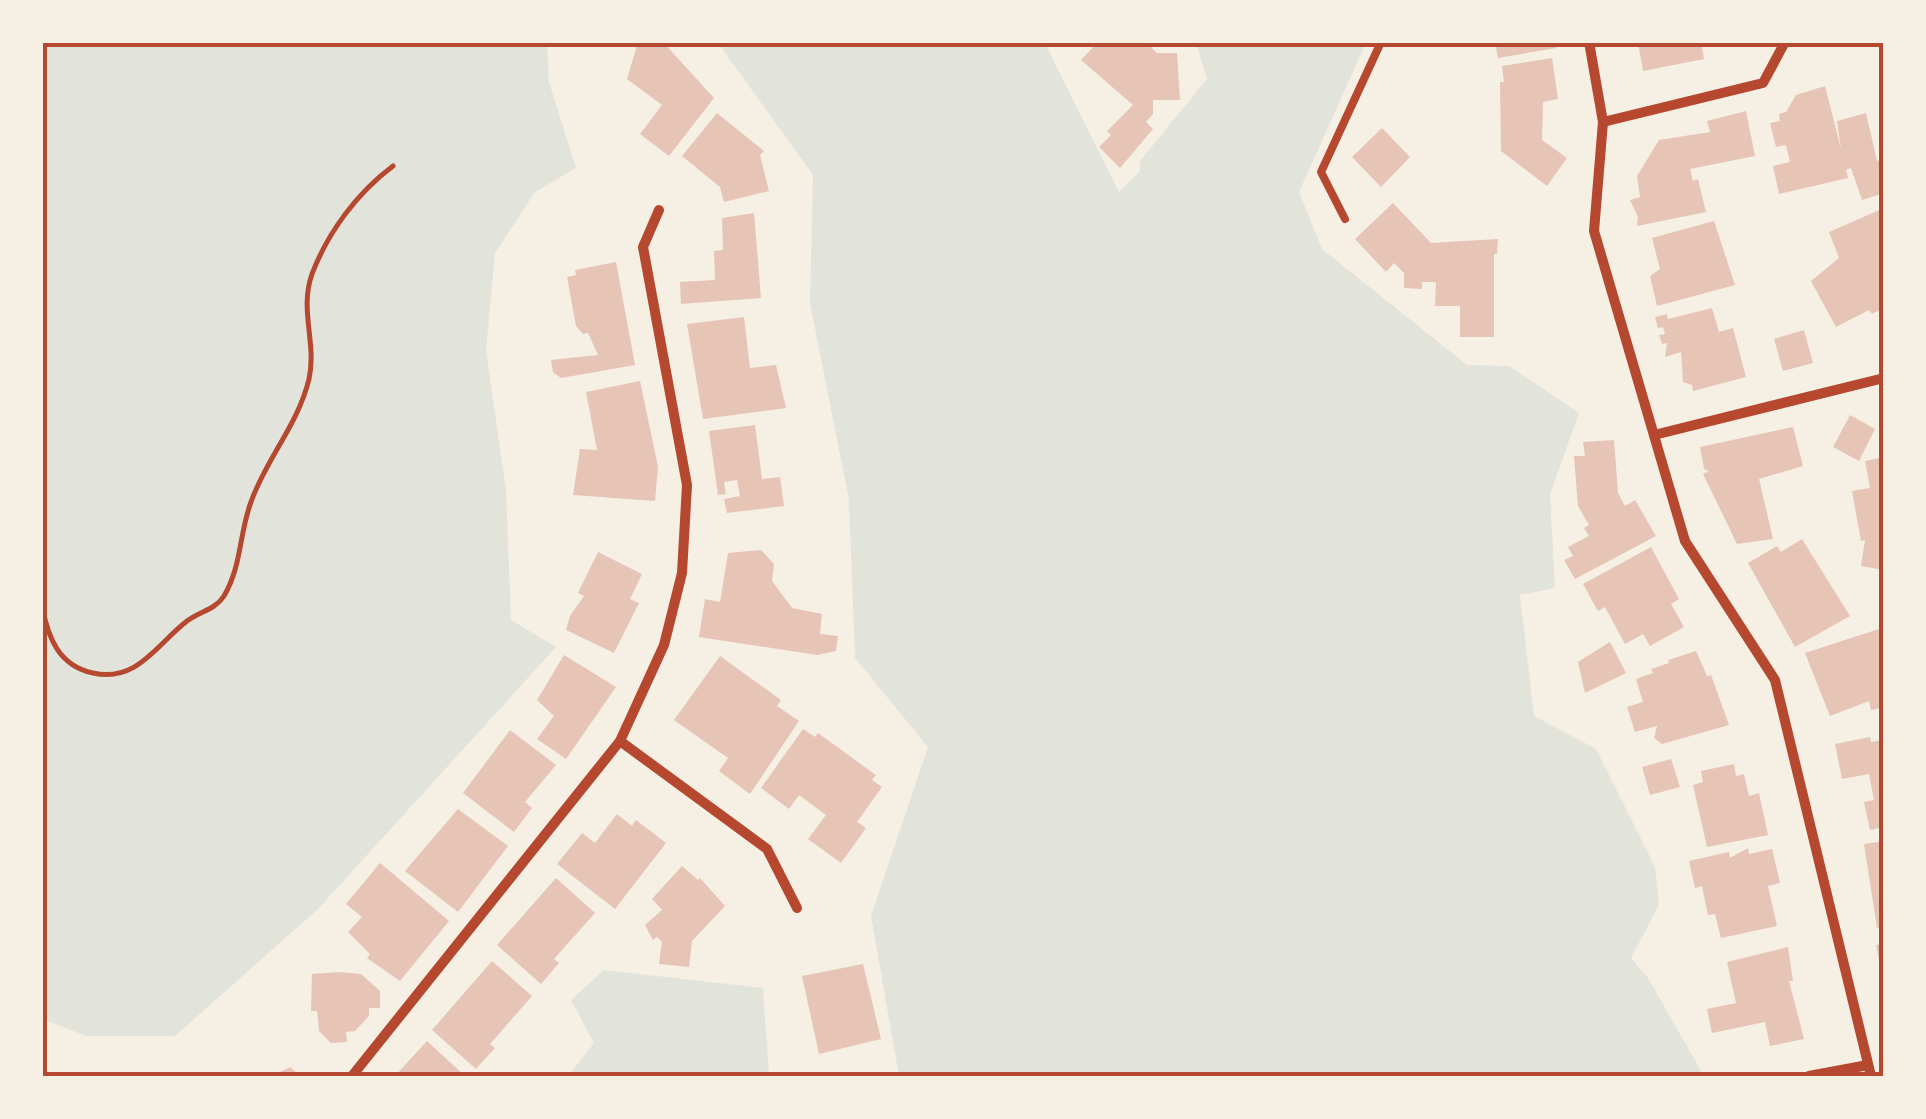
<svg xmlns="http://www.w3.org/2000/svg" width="1926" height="1119" font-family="'IBM Plex Serif',serif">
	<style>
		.green { fill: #e2e4dc }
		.building { fill: #e6c5b7 }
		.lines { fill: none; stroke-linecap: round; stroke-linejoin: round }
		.path { stroke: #b5482f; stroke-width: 5 }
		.service { stroke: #b5482f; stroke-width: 8 }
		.minor { stroke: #b5482f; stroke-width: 10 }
		.neatline { fill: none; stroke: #b5482f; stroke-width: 4 }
	</style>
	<rect width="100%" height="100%" fill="#f6efe4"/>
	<g class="green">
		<polygon points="42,43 547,43 549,82 576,168 535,192 495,253 486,351 506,491 511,620 556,647 318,909 175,1036 86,1036 43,1019"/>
		<polygon points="718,43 1045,43 1119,192 1140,171 1140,161 1207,79 1196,43 1366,43 1299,192 1322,249 1467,365 1509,366 1579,413 1550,494 1555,588 1520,595 1534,716 1596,749 1655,867 1659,905 1631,958 1648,978 1704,1076 899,1076 871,916 928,747 855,658 849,500 810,303 813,175"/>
		<polygon points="604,970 763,988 769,1076 568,1076 594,1043 571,1000"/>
	</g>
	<g class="building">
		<polygon points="638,42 663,42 714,98 669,156 640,134 662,105 627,79"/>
		<polygon points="1098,42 1146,42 1157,53 1177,53 1180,100 1153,100 1153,114 1146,122 1153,129 1120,168 1099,147 1111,135 1107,131 1133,105 1081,60"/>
		<polygon points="1495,42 1555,42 1556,48 1498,58"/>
		<polygon points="1638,42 1701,42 1704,59 1643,71"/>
		<polygon points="1552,58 1558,99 1543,102 1542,140 1567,158 1547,186 1501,151 1500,82 1504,82 1502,66"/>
		<polygon points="1825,86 1841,149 1837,121 1866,113 1877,161 1884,159 1884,193 1862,200 1851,168 1846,170 1848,178 1779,194 1773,166 1790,162 1786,145 1776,147 1770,123 1780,121 1779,114 1786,112 1796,95"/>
		<polygon points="1746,111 1755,156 1690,169 1693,181 1698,179 1706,212 1637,226 1638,217 1630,200 1640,197 1637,176 1659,140 1710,132 1707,121"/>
		<polygon points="717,113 764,151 760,155 769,191 724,202 720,187 682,156"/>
		<polygon points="1382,128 1410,157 1381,187 1352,157"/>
		<polygon points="1393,203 1431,243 1498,239 1497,254 1494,254 1494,337 1460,337 1460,306 1435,306 1436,282 1422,282 1422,289 1404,288 1404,273 1394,263 1386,272 1355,239"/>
		<polygon points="1884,208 1880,251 1884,308 1872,314 1869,310 1836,327 1811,281 1839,258 1829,232"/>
		<polygon points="754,213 761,298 681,304 680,282 715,280 714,251 723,250 722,218"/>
		<polygon points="1714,221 1735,285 1657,306 1650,276 1660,269 1652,238"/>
		<polygon points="616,262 635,365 561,378 553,372 551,360 598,355 588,333 583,334 576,326 567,277 576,275 575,270"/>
		<polygon points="1712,308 1719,332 1733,328 1746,377 1693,391 1692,385 1683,382 1681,352 1665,357 1667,343 1662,344 1659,335 1665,334 1663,327 1658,328 1655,317 1667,314 1668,319"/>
		<polygon points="744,317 750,368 776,365 786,408 703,419 687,324"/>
		<polygon points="1804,330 1813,363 1783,371 1774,339"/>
		<polygon points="640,381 658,467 655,501 573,495 580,449 597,450 586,392"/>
		<polygon points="1850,415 1875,429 1859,461 1833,447"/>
		<polygon points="755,425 762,479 780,477 784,506 727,513 724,499 740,496 737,480 724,482 726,494 718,495 709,431"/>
		<polygon points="1793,427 1803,466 1759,479 1773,539 1737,544 1703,474 1709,471 1704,469 1700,447"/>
		<polygon points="1614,440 1618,493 1625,506 1635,500 1656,536 1575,579 1564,560 1573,556 1568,547 1589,536 1584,528 1589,525 1578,506 1574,456 1585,456 1583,442"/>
		<polygon points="1884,457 1884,570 1861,566 1865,540 1861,541 1852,491 1870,488 1865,461"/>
		<polygon points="1802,539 1850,616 1795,647 1748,563 1777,546 1781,552"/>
		<polygon points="1651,547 1679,599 1671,604 1684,627 1650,646 1643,634 1625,644 1605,607 1598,611 1583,584"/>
		<polygon points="761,550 774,564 772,581 792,608 822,614 820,634 838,636 836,651 817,655 699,637 705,599 720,602 728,553"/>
		<polygon points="598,552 642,574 630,599 639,603 614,653 566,630 570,616 584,596 578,593"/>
		<polygon points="1879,629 1884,707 1871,710 1869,701 1830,716 1805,653"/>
		<polygon points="1610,642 1626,673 1585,693 1578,662"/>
		<polygon points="1696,651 1707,676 1711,675 1729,725 1662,744 1654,738 1657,726 1635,732 1627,707 1643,702 1636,679 1653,673 1651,669 1669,663 1668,660"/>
		<polygon points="564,655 616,687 566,759 537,739 554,716 537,700"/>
		<polygon points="720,656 781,700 777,706 799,721 750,794 719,771 728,758 674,720"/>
		<polygon points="803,729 815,737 818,733 876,775 872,780 882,787 857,822 866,828 841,863 808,839 826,815 799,795 789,809 761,788"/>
		<polygon points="510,730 556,765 525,802 532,808 514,832 463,793"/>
		<polygon points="1870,737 1871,742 1884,740 1884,827 1870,830 1864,802 1874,800 1869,774 1842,779 1835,744"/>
		<polygon points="1671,759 1680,787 1650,795 1642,767"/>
		<polygon points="1734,764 1736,776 1744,774 1749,796 1759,793 1768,835 1707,847 1693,785 1703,782 1701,771"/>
		<polygon points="458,809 508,846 458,912 405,871"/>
		<polygon points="617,814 632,826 636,820 666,843 615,909 557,864 582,833 595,843"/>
		<polygon points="1884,841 1884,927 1877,928 1864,844"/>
		<polygon points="1748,848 1749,854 1772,849 1780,883 1768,886 1777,926 1721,938 1715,914 1708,915 1702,886 1695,888 1689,861 1729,852 1730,858"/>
		<polygon points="380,863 449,921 400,981 367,958 370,954 348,932 362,917 346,904"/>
		<polygon points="682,866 698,880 700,878 725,906 692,941 689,967 659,964 662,942 657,937 653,940 645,925 662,910 652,899"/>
		<polygon points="556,878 595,913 554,959 559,963 541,984 497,945"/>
		<polygon points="1884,943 1884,973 1882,974 1876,945"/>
		<polygon points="1788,947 1793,981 1789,981 1804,1039 1770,1046 1765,1022 1712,1033 1707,1009 1736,1003 1727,962"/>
		<polygon points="492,961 532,996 490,1044 495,1048 476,1069 432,1030"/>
		<polygon points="863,964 881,1039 819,1054 802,976"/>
		<polygon points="340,972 361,974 380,991 380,1008 369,1008 369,1016 355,1031 346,1032 347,1042 331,1043 319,1031 317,1011 311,1011 312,974"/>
		<polygon points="427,1041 465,1076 395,1076"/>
		<polygon points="290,1067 300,1076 272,1076"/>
	</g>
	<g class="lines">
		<path class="path" d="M42,606c6,32 17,60 51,67 44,10 64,-29 94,-52 13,-10 28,-11 37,-25 18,-31 15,-62 27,-94 15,-43 47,-77 58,-123 8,-36 -10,-69 3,-105 16,-42 45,-81 81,-108"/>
		<polyline class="service" points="1345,219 1321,172 1381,42"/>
		<g class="minor">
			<polyline points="1589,42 1603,122 1594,231 1685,541 1775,680 1871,1076"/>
			<polyline points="1603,122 1763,83 1785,42"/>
			<polyline points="1654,435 1884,378"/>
			<polyline points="620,741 767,849 797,908"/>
			<polyline points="352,1076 620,741 664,645 682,573 687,485 643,247 659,210"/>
			<polyline points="1809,1076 1868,1065"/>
		</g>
	</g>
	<rect width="1926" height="1119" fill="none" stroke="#f6efe4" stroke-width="90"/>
	<rect x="45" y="45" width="1836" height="1029" class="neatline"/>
</svg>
